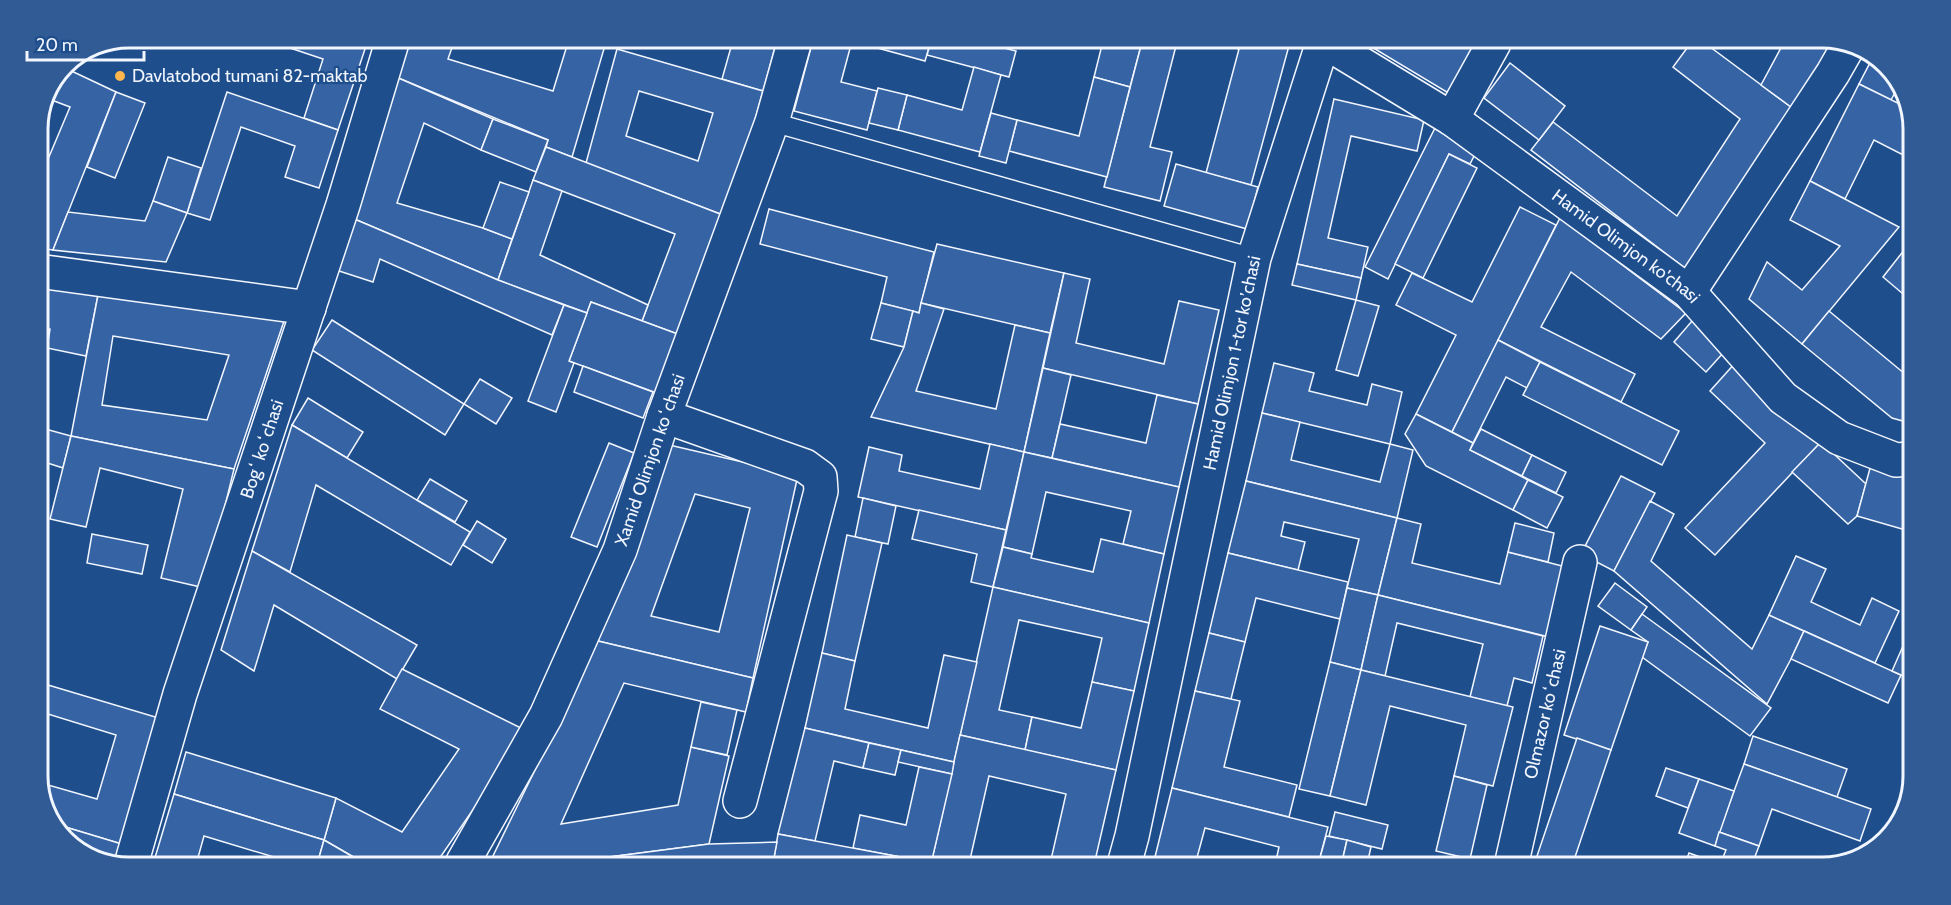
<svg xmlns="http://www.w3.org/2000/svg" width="1951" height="905" font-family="Cabin,sans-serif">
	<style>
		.building { fill: #3563a3; stroke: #f2f6ff; stroke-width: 1.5; fill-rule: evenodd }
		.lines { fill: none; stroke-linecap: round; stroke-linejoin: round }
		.lane-casing { stroke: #f2f6ff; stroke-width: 21 }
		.street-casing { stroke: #f2f6ff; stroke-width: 36 }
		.secondary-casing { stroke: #f2f6ff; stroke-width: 36 }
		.lane { stroke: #1f4e8c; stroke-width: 18 }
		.street { stroke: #1f4e8c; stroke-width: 33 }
		.secondary { stroke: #1f4e8c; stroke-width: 33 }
		.poi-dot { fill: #ffb74d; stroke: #1f4e8c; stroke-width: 2 }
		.labels { text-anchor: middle; stroke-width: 4.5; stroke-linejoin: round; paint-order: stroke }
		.poi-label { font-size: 18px; fill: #f2f6ff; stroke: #1f4e8c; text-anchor: start }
		.street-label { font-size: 18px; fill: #f2f6ff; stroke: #1f4e8c }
		.rim { fill: none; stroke: #f2f6ff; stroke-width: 3 }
	</style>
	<rect width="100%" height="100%" fill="#1f4e8c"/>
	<g class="building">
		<polygon points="283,38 344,38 366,46 338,130 304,118 323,59 281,45"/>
		<polygon points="344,38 369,38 366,46"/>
		<polygon points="407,39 455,39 448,59 553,91 569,39 598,39 606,42 572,157 546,147 548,140 396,77"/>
		<polygon points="733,40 777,40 763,91 722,79"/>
		<polygon points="813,40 931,41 925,61 852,41 841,82 877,91 867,130 794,111"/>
		<polygon points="931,41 977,41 1016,51 1009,77 927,55"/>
		<polygon points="1103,41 1142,42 1130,87 1094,77"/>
		<polygon points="1142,42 1177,42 1150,147 1172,152 1160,201 1104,187"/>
		<polygon points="1213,42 1290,42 1251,185 1206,173 1239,49"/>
		<polygon points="1365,43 1437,43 1444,47 1446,43 1485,43 1455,97"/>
		<polygon points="1690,44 1706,44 1795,110 1691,273 1531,150 1553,122 1677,216 1740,119 1673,67"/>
		<polygon points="1783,44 1832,44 1795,110 1761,85"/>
		<path d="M617,49l146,42 -35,126 -142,-54zM639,91l74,22 -15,48 -72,-25z"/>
		<polygon points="1873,57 1898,78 1900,83 1891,100 1859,84"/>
		<polygon points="1510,63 1565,106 1539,140 1484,98"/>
		<polygon points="63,67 116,92 53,250 38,248 38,183 70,107 49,99"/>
		<polygon points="974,67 1001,75 980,152 898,130 907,95 962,110"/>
		<polygon points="396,77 493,119 481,150 424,123 397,203 483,228 512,239 498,280 352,218"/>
		<polygon points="1094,77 1130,87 1107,177 1009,151 1017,120 1079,136"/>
		<polygon points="1859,84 1908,108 1913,123 1913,160 1874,140 1845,199 1810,181"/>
		<polygon points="878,88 907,95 898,130 869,123"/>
		<polygon points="116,92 145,103 115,178 87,167"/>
		<polygon points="227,92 338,130 319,188 285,177 295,146 241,127 210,220 187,213"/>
		<polygon points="1334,99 1424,120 1417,151 1351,136 1328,238 1368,247 1361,278 1297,264"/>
		<polygon points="991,113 1017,120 1006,163 979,156"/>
		<polygon points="493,119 548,140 536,172 481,150"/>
		<polygon points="1436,126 1478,148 1470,164 1449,154 1388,279 1365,267"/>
		<polygon points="546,147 728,217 683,336 642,321 675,234 533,180"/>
		<polygon points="1449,154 1477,168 1423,278 1395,264"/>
		<polygon points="168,157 201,168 187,213 153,201"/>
		<polygon points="1176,164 1258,187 1247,229 1164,206"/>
		<polygon points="533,180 562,191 540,255 648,305 642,321 591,302 587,313 498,280"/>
		<polygon points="1810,181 1899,227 1802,344 1749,299 1767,262 1802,290 1840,246 1790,220"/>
		<polygon points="500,182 529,192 512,239 483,228"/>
		<polygon points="153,201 187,213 166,262 53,250 68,212 145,221"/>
		<polygon points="1520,207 1556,225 1452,432 1416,414 1456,335 1396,305 1412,273 1472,302"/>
		<polygon points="769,209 934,252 919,313 881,303 887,277 760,244"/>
		<polygon points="352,218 498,280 564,305 552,335 380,259 373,282 336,270"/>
		<polygon points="1560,218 1686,313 1661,339 1571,272 1541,327 1635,374 1621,402 1498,340"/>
		<polygon points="1912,240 1912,295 1909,299 1883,277"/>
		<polygon points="937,244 1064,273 1050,333 921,303"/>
		<polygon points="1297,264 1361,278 1356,300 1292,285"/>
		<polygon points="1064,273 1090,279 1076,343 1164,364 1179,301 1219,310 1198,404 1043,368"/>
		<polygon points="38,287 98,295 86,356 47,348 50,329 38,327"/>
		<path d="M98,295l186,26 -50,148 -163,-33zM113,336l116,19 -22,65 -105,-15z"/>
		<polygon points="1356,300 1379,306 1358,376 1336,370"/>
		<polygon points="591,302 683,336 662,395 569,361"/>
		<polygon points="881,303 913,311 904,347 871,339"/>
		<polygon points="921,303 944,309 916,391 996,409 1015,325 1050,333 1024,452 871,417 904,347 913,311 919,313"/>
		<polygon points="564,305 587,313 569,361 574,363 556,412 528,401"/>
		<polygon points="1829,311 1911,379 1910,423 1892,418 1802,344"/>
		<polygon points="332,320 464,404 445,435 312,350"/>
		<polygon points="1692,321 1724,352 1706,372 1674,342"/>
		<polygon points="1498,340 1540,362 1527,388 1506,377 1473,443 1452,432"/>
		<polygon points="1540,362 1679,431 1662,465 1523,395"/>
		<polygon points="1736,362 1821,442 1715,555 1685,528 1765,443 1710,391"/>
		<polygon points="1274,363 1314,373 1309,391 1367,405 1372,384 1402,392 1390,444 1262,413"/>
		<polygon points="583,366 653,392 643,418 574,392"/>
		<polygon points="1043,368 1071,375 1052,458 1024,452"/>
		<polygon points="480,379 512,398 496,424 464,404"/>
		<polygon points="1157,395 1198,404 1179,487 1052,458 1060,424 1146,443"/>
		<polygon points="308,398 363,432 347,458 292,425"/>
		<polygon points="1262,413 1300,422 1291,460 1380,482 1390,444 1413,450 1397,518 1246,481"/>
		<polygon points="1416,414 1473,443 1470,450 1528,480 1513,510 1426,466 1405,434"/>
		<polygon points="292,425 470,532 451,565 316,485 290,572 252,551"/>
		<polygon points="38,427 71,436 63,468 38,460"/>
		<polygon points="1481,429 1532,455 1522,476 1470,450"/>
		<polygon points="71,436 234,469 205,588 161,578 183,489 100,468 86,527 50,519"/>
		<polygon points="1821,442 1866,484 1857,516 1848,524 1792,472"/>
		<polygon points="609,443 634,453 597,547 571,537"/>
		<path d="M665,444l133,31 -45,203 -155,-37zM695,494l55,14 -31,124 -68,-16z"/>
		<polygon points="990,444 1024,452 1006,530 858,497 869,447 902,455 899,471 980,489"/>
		<polygon points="1024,452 1179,487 1164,554 1123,544 1131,511 1046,492 1032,554 1003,547"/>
		<polygon points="1532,455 1566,472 1556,493 1522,476"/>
		<polygon points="1872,461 1910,471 1909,531 1857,516"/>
		<polygon points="1621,476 1655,493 1614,571 1581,554"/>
		<polygon points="430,479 467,501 455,522 417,500"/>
		<polygon points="1528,480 1563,497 1547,528 1513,510"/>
		<polygon points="1246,481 1397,518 1378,595 1347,588 1359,539 1284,522 1281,536 1305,542 1298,570 1228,553"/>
		<polygon points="863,498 896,506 888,544 855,537"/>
		<polygon points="1650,501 1674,514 1651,561 1752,649 1769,615 1804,631 1791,659 1767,704 1614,571"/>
		<polygon points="919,510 1006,530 993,587 971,582 977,554 912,539"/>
		<polygon points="1397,518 1421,524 1412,563 1500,584 1508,552 1566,567 1549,637 1378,595"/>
		<polygon points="477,521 506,539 492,563 463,545"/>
		<polygon points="1515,523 1554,533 1548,562 1508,552"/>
		<polygon points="92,534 148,545 142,574 87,563"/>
		<polygon points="847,535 882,543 855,661 822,653"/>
		<polygon points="1101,539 1164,554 1149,623 993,587 1003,547 1032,554 1031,558 1093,572"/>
		<polygon points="252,551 417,645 397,679 274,605 254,671 221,650"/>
		<polygon points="1228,553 1348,582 1340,619 1256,598 1245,642 1209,633"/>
		<polygon points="1796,556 1826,569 1811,602 1860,625 1872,598 1899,611 1875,663 1769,615"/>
		<polygon points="1615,583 1647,607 1631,630 1598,606"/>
		<polygon points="993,587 1149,623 1134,691 1092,682 1102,638 1019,620 999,710 1032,717 1025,750 960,735"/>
		<polygon points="1347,588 1378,595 1361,670 1330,662"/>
		<polygon points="1378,595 1543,636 1532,683 1514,678 1507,706 1470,697 1483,644 1397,623 1385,676 1361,670"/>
		<polygon points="1642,614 1771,708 1750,736 1642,657 1648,642 1631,630"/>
		<polygon points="1600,626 1648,642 1611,750 1564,735"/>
		<polygon points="1804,631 1901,675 1888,703 1791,659"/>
		<polygon points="1209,633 1245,642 1231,699 1195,691"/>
		<polygon points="598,641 753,678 746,712 624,683 561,824 678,805 691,747 729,756 709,844 594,859 546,862 490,862"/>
		<polygon points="1903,646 1908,649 1908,678 1892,671"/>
		<polygon points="822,653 855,661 845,709 928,728 944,655 977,662 954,762 805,728"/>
		<polygon points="1330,662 1361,670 1330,796 1299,789"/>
		<polygon points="402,669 527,731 437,862 362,862 324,840 336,798 402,832 459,749 380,709"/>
		<polygon points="1361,670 1513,707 1493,786 1454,776 1466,725 1390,706 1366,805 1330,796"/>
		<polygon points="38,682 162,719 125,845 52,823 38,782 97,799 116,735 38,711"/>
		<polygon points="1092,682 1134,691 1116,770 1025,750 1032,717 1081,728"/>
		<polygon points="1195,691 1240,701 1224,767 1297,785 1289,817 1172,788"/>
		<polygon points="701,702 737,710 727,755 691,747"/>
		<polygon points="805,728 869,743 863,768 834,761 815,841 778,834"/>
		<polygon points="960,735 1116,770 1094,865 1050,864 1066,794 989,776 969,864 931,864"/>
		<polygon points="1753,736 1847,769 1837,797 1744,764"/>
		<polygon points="1577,738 1611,750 1572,866 1557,866 1536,859"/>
		<polygon points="869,743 901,750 895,775 863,768"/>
		<polygon points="901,750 954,762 952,774 898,762"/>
		<polygon points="186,752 336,798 324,840 174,794"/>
		<polygon points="1744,764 1871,809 1860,841 1772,809 1759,846 1719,832"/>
		<polygon points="919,767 952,774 931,864 923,864 906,858 853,848 860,815 906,825"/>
		<polygon points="1666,768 1699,779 1688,808 1656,796"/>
		<polygon points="1454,776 1487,785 1470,859 1436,851"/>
		<polygon points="1699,779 1734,791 1715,846 1679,833"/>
		<polygon points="1907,785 1906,811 1897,823 1891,820"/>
		<polygon points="1172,788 1328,827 1318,865 1275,865 1279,847 1205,828 1195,865 1153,865"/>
		<polygon points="174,794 324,840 318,861 287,861 204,836 197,861 154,861"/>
		<polygon points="1335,812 1388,825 1382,849 1329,836"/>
		<polygon points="52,823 125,845 120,861 94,860 53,827"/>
		<polygon points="1719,832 1759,846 1751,867 1719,867 1726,850 1715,846"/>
		<polygon points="778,834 906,858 905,864 773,863"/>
		<polygon points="1326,836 1347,840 1341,866 1318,865"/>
		<polygon points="324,840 362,862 318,861"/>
		<polygon points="1347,840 1371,847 1368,860 1391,866 1341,866"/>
		<polygon points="777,842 773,863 594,862 594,859 709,844"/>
		<polygon points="1689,853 1720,864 1719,867 1684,867"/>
		<polygon points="1433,858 1466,866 1430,866"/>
	</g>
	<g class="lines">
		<defs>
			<polyline id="lane" points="772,122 1254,258"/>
			<g id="street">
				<polyline points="1452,119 1494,43"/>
				<polyline points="38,271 309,308"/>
				<polyline points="1689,292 1833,73 1849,45"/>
				<polyline points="664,416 805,466 820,477 821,491 740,801"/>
				<polyline points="132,861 180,694 343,205 393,39"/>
				<polyline points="463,862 546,716 620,550 664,416 772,122 795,40"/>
				<polyline points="1124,865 1132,836 1254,258 1323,42"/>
				<polyline points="1511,866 1580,562"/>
			</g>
			<g id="secondary">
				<path id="s1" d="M1325,42l127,77 237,173 94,106 56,40 57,22 14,-1"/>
			</g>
		</defs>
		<use href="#lane" class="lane-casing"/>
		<use href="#street" class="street-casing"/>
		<use href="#secondary" class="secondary-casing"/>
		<use href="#lane" class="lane"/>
		<use href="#street" class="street"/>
		<use href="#secondary" class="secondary"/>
	</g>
	<circle class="poi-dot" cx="120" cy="76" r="6"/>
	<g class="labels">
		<g class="poi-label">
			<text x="132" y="82">Davlatobod tumani 82-maktab</text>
		</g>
		<g class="street-label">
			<text dy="6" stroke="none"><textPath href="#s1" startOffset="364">Hamid Olimjon ko'chasi</textPath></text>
			<text transform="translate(1232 363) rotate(-78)" y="6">Hamid Olimjon 1-tor koʼchasi</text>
			<text transform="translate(262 449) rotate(-72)" y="6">Bogʻ koʻchasi</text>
			<text transform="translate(650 460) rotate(-71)" y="6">Xamid Olimjon koʻchasi</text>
			<text transform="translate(1545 714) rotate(-77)" y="6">Olmazor koʻchasi</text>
		</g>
	</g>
	<path d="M0 0H1951V905H0ZM129 48H1822A81 81 0 0 1 1903 129V776A81 81 0 0 1 1822 857H129A81 81 0 0 1 48 776V129A81 81 0 0 1 129 48Z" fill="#305b95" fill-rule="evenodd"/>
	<path class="rim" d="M129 48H1822A81 81 0 0 1 1903 129V776A81 81 0 0 1 1822 857H129A81 81 0 0 1 48 776V129A81 81 0 0 1 129 48Z"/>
	<path d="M27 51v9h117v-9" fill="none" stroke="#f2f6ff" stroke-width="3"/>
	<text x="36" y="51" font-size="18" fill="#f2f6ff" stroke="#1f4e8c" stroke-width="4.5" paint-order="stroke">20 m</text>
</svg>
